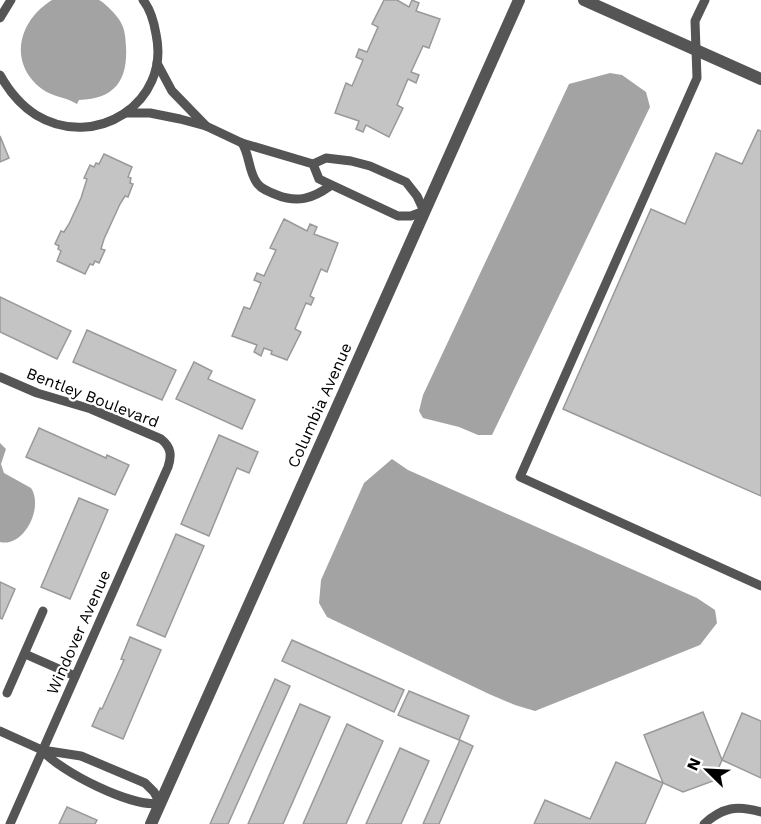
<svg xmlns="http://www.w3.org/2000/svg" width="761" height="824" font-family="'Work Sans',sans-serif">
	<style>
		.water { fill: #a3a3a3 }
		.building { fill: #c4c4c4; stroke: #999; stroke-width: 1.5 }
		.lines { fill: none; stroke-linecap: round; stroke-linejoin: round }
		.service { stroke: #555; stroke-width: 9 }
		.minor { stroke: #555; stroke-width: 12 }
		.tertiary { stroke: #555; stroke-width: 12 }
		.labels { text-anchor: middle; stroke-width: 4.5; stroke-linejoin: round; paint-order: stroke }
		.street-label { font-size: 16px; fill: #000; stroke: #fff }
	</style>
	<rect width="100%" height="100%" fill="#fff"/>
	<g class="water">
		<path d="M52,0c13,0 35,0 47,0 4,2 8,6 11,9 13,13 15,19 16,37 2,34 -11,53 -47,54l-2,4c-11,-7 -24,-7 -35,-15 -34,-26 -24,-68 10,-89z"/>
		<polygon points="610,73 622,75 646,92 650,107 492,435 478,435 459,427 423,418 419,411 423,395 569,84"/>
		<path d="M0,443l6,6 -5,15 3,9 27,15c13,19 -7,60 -31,54z"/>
		<polygon points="392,459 408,470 697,598 715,610 717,623 700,645 535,711 515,705 489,694 327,617 319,603 321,580 364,483"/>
	</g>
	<g class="building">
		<polygon points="384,0 397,0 409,7 412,0 419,3 416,11 440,19 429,48 423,46 411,72 419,75 416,83 408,79 397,105 403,108 389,137 366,125 363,132 356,129 359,121 335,113 346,83 352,86 363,60 356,57 359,49 367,52 378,27 372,24"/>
		<polygon points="758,130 761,131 761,496 563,409 651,209 685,224 716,153 742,164"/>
		<polygon points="0,136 9,158 0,162"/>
		<polygon points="104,154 132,167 128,177 131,178 130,183 133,184 128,197 125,196 120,204 104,239 101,249 105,250 99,263 95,261 93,265 90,264 85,274 57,261 61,251 58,249 59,246 55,244 61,231 64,232 69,224 81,198 87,179 84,178 90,165 94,167 96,163 99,164"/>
		<polygon points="284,219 307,231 310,224 317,227 314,234 338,243 327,272 321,269 310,296 314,298 311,305 306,303 295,329 301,332 287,360 271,354 272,351 264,348 261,356 254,352 257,345 232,336 244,307 250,309 261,283 254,280 257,273 264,276 276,250 270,248"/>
		<polygon points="0,297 71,331 57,359 0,332"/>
		<polygon points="87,330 176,370 162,400 73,362"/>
		<polygon points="194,362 212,371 208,379 255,400 242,429 176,399"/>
		<polygon points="39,428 106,458 107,455 129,465 115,495 26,457"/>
		<polygon points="219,435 258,452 249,473 237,468 209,536 181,524"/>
		<polygon points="79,498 108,510 70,599 41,587"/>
		<polygon points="176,534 204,546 165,637 137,625"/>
		<polygon points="0,582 15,589 2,619 0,618"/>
		<polygon points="130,637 161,650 123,739 92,726 100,708 102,709 124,660 121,659"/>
		<polygon points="292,640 404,690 394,712 282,661"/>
		<polygon points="275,679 290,686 228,824 210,824"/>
		<polygon points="409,691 469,716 459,740 398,715"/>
		<polygon points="300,704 330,717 283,824 248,824"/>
		<polygon points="703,712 722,760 713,781 683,792 663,783 644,735"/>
		<polygon points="742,713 761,721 761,778 722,760"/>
		<polygon points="347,724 383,741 346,824 303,824"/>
		<polygon points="460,740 473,746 439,824 423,824"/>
		<polygon points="400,748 429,761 401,824 366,824"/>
		<polygon points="616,762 663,783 645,824 534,824 545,800 590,819"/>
		<polygon points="67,807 97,820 95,824 59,824"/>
	</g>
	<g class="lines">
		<g class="service">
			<polyline points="705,0 695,21 697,78 520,477 761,586"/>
			<polyline points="0,18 11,0"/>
			<polyline points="157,63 172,91 206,126"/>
			<path d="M0,75c9,16 20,30 36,40 59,36 135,-12 120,-81 -2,-12 -5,-24 -13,-34"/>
			<polyline points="127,113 150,113 180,119 206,126 242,143 313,164 326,158 351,161 370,166 406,182 417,196 424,211 411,216 398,216 319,179 313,164"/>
			<path d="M242,143c8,12 6,28 15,40 4,6 12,9 20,12 20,8 35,4 53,-9"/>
			<path d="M0,377l37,16 54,16 70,30c10,8 11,16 7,28l-158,357"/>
			<polyline points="25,654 75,676"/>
			<polyline points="7,693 43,611"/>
			<path d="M0,731l42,19 39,6 64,27 9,9 6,11c-26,6 -101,-32 -118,-53"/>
			<path d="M704,824c19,-17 33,-19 57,-12"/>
		</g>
		<polyline class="minor" points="584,0 761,79"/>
		<polyline class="tertiary" points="151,824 519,0"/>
	</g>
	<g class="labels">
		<g class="street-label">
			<text transform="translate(93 397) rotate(21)" y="6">Bentley Boulevard</text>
			<text transform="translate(319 405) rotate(-66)" y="6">Columbia Avenue</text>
			<text transform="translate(78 632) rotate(-66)" y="6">Windover Avenue</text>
		</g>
	</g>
	<g transform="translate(707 770) rotate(294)" stroke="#ffffff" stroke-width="4.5" paint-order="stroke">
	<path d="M0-4.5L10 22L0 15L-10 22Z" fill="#000000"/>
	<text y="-9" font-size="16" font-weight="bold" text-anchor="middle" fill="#000000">N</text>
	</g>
</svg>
